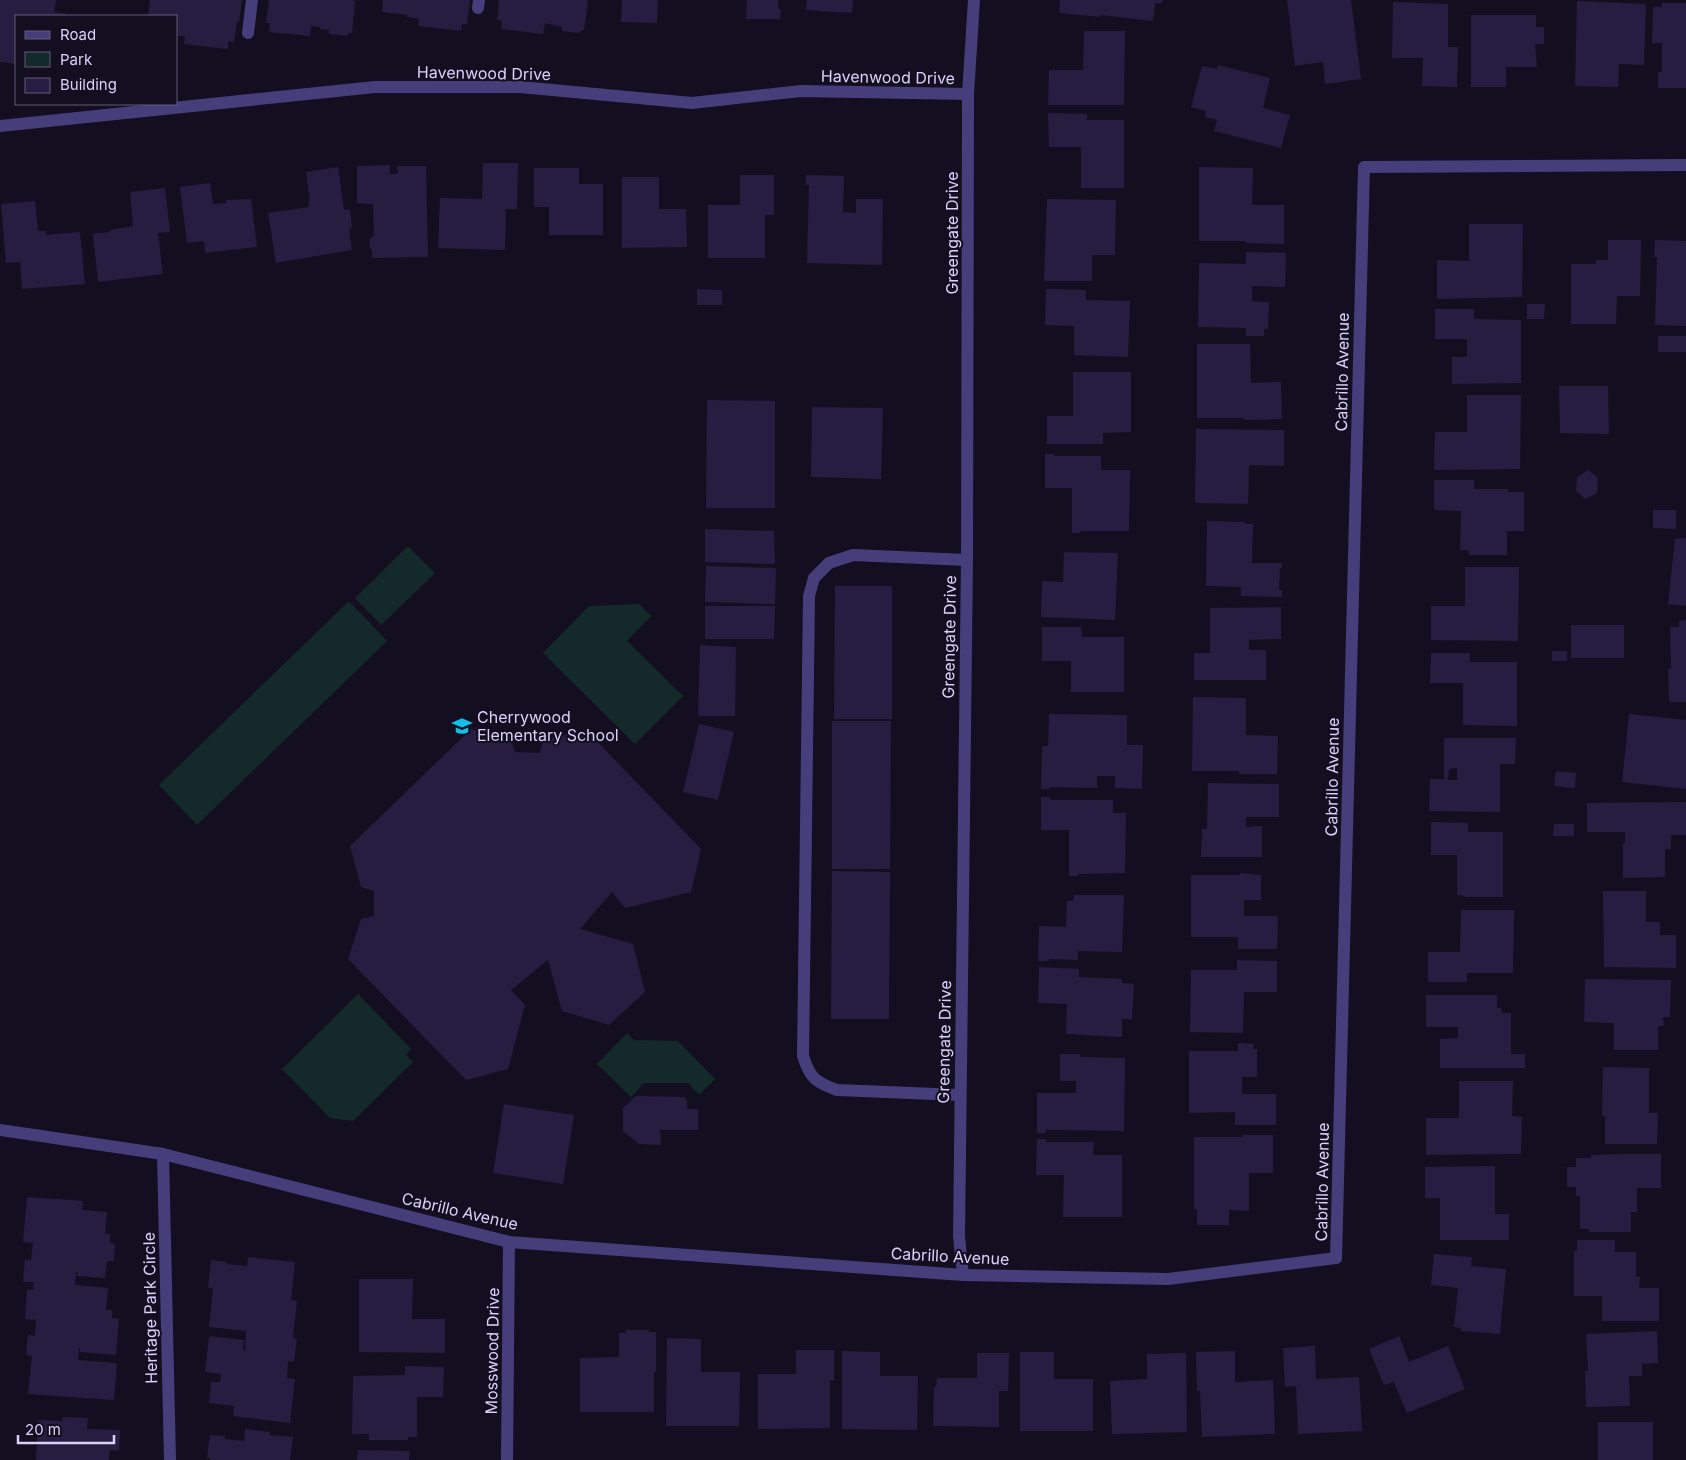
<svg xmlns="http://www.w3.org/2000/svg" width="1686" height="1460" font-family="Inter,sans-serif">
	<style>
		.green { fill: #13292a }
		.building { fill: #271d40; fill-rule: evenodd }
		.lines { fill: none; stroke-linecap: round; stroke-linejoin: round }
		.service { stroke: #453e7b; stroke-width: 12 }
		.minor { stroke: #453e7b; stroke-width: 12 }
		.labels { text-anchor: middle; stroke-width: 4; stroke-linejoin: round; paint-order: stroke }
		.street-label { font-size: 16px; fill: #dad2fb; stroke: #130f20 }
		.poi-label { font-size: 16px; fill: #dad2fb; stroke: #130f20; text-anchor: start }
	</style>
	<rect width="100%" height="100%" fill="#130f20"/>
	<g class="green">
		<polygon points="408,546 435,573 381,625 355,598"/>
		<polygon points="349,601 387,641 197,825 159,785"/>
		<polygon points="639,604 651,616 627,641 683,696 635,744 543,653 589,606"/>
		<polygon points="358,994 411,1049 406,1055 413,1062 353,1121 330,1118 282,1069"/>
		<polygon points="627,1033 634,1040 678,1041 715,1079 699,1095 688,1083 644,1083 631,1097 597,1064"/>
	</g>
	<g class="building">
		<polygon points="0,0 56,0 54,12 66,14 66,16 16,16 16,64 0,62"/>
		<polygon points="150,0 242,0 239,22 237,21 234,42 228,41 228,49 184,44 185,36 176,36 176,16 148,16"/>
		<polygon points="269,0 350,0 355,1 352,33 348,33 348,36 329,34 329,30 320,29 320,27 311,26 310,36 269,32 270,23 266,23"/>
		<polygon points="383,0 470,0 467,24 462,24 461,31 418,26 419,19 407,17 407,15 382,12"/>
		<polygon points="499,0 588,0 584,30 581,30 580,33 562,31 562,27 545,23 543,34 501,29 502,21 497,20"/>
		<polygon points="622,0 658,0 657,23 621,22"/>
		<polygon points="747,0 778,0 778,9 781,9 780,19 746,19"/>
		<polygon points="807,0 853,0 852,13 806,10"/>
		<polygon points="1060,0 1163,0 1162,3 1155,3 1153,21 1100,15 1100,17 1059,13"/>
		<polygon points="1287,0 1351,0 1361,79 1325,84 1323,62 1295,66"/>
		<polygon points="1577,1 1646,4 1644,65 1619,64 1618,87 1575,86"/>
		<polygon points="1393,2 1448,4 1448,47 1458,47 1457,87 1422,86 1423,58 1392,58"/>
		<polygon points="1662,3 1686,3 1686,88 1658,88 1658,72 1662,72 1662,43 1652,43 1653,7 1662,7"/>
		<polygon points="1471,15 1536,15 1536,27 1544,27 1544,44 1535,44 1537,67 1506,67 1506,87 1471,87"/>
		<polygon points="1084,31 1125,31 1124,105 1048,105 1049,70 1083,70"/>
		<polygon points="1218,65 1270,78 1263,108 1290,115 1281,148 1214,131 1217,120 1205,117 1206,111 1191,107 1202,66 1217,69"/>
		<polygon points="1048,113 1087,114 1087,120 1124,120 1124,188 1081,188 1081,147 1049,147"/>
		<polygon points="483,163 518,163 517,209 506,209 505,250 438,248 440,198 482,199"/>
		<polygon points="390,165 390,174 398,174 397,166 426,166 428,257 372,258 372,250 369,247 370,239 374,235 373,204 357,203 357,166"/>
		<polygon points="338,167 344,210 350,209 352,228 349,229 352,250 276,263 268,213 309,207 308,201 310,201 306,172"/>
		<polygon points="1199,167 1253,168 1252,205 1284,205 1284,244 1246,243 1246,241 1199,241"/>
		<polygon points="534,168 579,168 579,184 603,184 603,235 549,235 549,207 534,207"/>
		<polygon points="740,175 774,175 774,215 765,215 765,258 708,258 708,205 740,205"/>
		<polygon points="806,175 844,176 843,212 856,213 856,199 883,199 882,265 807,263 809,185 806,185"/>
		<polygon points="622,177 659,177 659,209 686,209 687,247 622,248"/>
		<polygon points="210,183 213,204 226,203 226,200 251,199 257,247 205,253 204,241 187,243 180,187"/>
		<polygon points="165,188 170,232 158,233 163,274 98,282 93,234 110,232 110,230 133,226 130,192"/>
		<polygon points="1047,199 1116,200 1115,255 1092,255 1092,281 1044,281"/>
		<polygon points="35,201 38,231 46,231 46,235 80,232 85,284 22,289 20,262 6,263 1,204"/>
		<polygon points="1469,224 1523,224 1522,297 1437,299 1437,260 1469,261"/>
		<polygon points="1608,240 1641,240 1640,296 1617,296 1616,324 1571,324 1571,264 1596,264 1596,260 1608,260"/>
		<polygon points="1655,240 1686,241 1686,326 1655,325 1657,257 1654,257"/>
		<polygon points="1246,252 1286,253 1285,287 1252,286 1252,301 1269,302 1268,329 1264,329 1264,336 1246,336 1246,328 1198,327 1199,263 1246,264"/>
		<polygon points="697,289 722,290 722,305 697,305"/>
		<polygon points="1046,289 1086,290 1086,300 1130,301 1128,357 1074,355 1074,326 1045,325"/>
		<polygon points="1527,304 1545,304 1544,319 1527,319"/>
		<polygon points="1435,309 1474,309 1474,319 1521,320 1521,383 1452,384 1452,357 1467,357 1467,339 1435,339"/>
		<rect x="1658" y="336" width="28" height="16"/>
		<polygon points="1197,344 1250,344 1251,383 1281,382 1282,419 1244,420 1244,418 1197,418"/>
		<polygon points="1073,372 1131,372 1131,432 1103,433 1103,444 1047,444 1047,416 1073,416"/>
		<polygon points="1559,386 1608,386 1609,434 1560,433"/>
		<polygon points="1467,395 1521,395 1520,469 1434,470 1435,432 1467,432"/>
		<polygon points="707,400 775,401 775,508 706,508"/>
		<polygon points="812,407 883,408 881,479 811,477"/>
		<polygon points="1196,429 1284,430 1284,466 1249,465 1248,504 1195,503"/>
		<polygon points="1045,454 1054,454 1054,456 1101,456 1101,470 1130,470 1129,531 1081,531 1080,533 1072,533 1072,488 1045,488"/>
		<polygon points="1588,470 1598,478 1597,493 1585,499 1576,491 1577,477"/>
		<polygon points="1434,480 1474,480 1474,489 1508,489 1508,492 1524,492 1524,531 1507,531 1507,555 1469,555 1468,550 1460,550 1461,511 1434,510"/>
		<polygon points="1653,510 1676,510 1676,529 1653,528"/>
		<polygon points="1207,521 1245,522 1245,524 1253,524 1252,563 1282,563 1282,568 1280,568 1279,590 1282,590 1282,597 1241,596 1241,587 1206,586"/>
		<polygon points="705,529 774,531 775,564 705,562"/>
		<polygon points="1686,538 1686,606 1668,604 1675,539"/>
		<polygon points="1064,552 1118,553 1115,620 1041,617 1042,581 1063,582"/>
		<polygon points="706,566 776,568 775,604 705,602"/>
		<polygon points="1465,567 1519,567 1518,641 1431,640 1431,606 1465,606"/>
		<polygon points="835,586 892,586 892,719 834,719"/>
		<polygon points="705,606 775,606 774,639 705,639"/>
		<polygon points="1281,607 1281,639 1249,640 1249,650 1266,650 1266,680 1194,680 1194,653 1210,653 1210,608"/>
		<polygon points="1686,620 1686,702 1669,702 1668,669 1671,669 1670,627 1679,627 1679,621"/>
		<rect x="1571" y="625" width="53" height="33"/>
		<polygon points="1042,627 1081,627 1082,637 1124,637 1124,692 1071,692 1071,661 1042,661"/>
		<polygon points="700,645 736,647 735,716 698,716"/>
		<rect x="1552" y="651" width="15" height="10"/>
		<polygon points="1431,653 1470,653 1470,662 1517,662 1517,726 1463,725 1463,683 1430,683"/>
		<polygon points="1193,697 1246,698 1246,735 1278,736 1277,774 1239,774 1239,771 1192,771"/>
		<polygon points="1049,714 1127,715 1127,745 1143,745 1142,789 1115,788 1115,776 1097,776 1097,788 1050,787 1049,789 1041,789 1042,746 1048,746"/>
		<polygon points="1629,714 1686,720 1686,789 1622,782"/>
		<polygon points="832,721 891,721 890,869 832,869"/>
		<polygon points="699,724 734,732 718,800 683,792"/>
		<polygon points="471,729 511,740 515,752 540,753 543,740 586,730 701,849 691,892 625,908 612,892 580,929 633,944 645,992 609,1025 562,1011 548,960 511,990 525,1005 508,1069 466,1080 348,959 361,919 374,916 374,891 361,887 350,846"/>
		<path d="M1444,738h72l-1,26h-15v48l-71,-1 1,-32h14zM1457,768v12h-9l1,-11z"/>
		<polygon points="1556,771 1576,773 1575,788 1554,786"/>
		<polygon points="1208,783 1279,784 1279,817 1246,817 1246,827 1262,826 1262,857 1201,857 1202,829 1207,829"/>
		<polygon points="1041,797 1050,797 1050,800 1113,800 1113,813 1126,813 1125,873 1078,874 1078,876 1069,876 1069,830 1041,830"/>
		<polygon points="1686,802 1686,835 1671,835 1671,849 1665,849 1665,877 1623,878 1623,844 1625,843 1625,832 1587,832 1587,803"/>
		<polygon points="1431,822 1468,823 1468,832 1503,832 1503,897 1465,897 1465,896 1457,895 1457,855 1431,855"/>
		<polygon points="1554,824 1574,824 1574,836 1553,836"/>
		<polygon points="832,871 890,872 889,1019 831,1019"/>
		<polygon points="1240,873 1261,875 1261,900 1244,900 1244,916 1278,916 1277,949 1238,949 1238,937 1191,937 1191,875 1240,875"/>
		<polygon points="1603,891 1646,891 1646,922 1660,922 1660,935 1676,935 1676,968 1604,967"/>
		<polygon points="1074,895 1124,895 1122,952 1078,951 1078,960 1049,959 1048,961 1038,961 1039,926 1066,927 1067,901 1073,901"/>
		<polygon points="1461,910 1514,910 1513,973 1467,973 1467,982 1428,982 1428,952 1460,952"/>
		<polygon points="1237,960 1277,961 1277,992 1244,992 1243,1033 1190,1032 1191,970 1237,970"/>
		<polygon points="1039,967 1079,969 1079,977 1122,979 1122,983 1134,984 1132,1019 1122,1019 1122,1037 1066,1034 1067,1004 1038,1003"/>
		<polygon points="1585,979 1671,980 1670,1017 1663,1017 1664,1026 1658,1026 1658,1050 1614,1050 1614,1023 1584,1022"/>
		<polygon points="1426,995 1497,995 1497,1008 1501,1008 1502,1013 1511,1013 1511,1054 1525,1054 1525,1068 1440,1068 1440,1039 1458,1038 1458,1027 1426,1027"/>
		<polygon points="1238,1043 1254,1044 1253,1049 1257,1049 1257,1077 1242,1077 1242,1094 1276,1094 1276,1125 1235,1125 1235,1112 1189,1113 1189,1051 1238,1051"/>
		<polygon points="1060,1054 1080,1054 1080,1057 1125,1058 1124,1131 1046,1130 1045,1133 1037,1133 1037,1093 1076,1093 1076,1081 1060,1081"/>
		<polygon points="1603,1067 1649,1068 1649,1113 1658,1113 1657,1144 1605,1144 1605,1116 1602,1116"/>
		<polygon points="1459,1081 1513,1081 1512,1116 1522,1117 1521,1154 1426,1155 1426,1118 1459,1118"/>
		<polygon points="636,1096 684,1097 687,1101 687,1109 698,1109 698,1130 660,1130 661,1145 639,1144 623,1131 623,1108"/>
		<polygon points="504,1104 574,1115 563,1184 493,1173"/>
		<polygon points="1243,1135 1273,1135 1273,1173 1249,1173 1249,1211 1229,1210 1229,1225 1197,1225 1197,1209 1194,1209 1194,1137 1243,1137"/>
		<polygon points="1037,1139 1046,1139 1046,1142 1094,1142 1093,1155 1122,1155 1122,1217 1063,1217 1064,1175 1036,1175"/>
		<polygon points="1626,1154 1661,1154 1661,1188 1637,1188 1637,1212 1631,1212 1631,1232 1589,1232 1589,1229 1580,1229 1580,1196 1576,1196 1576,1187 1567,1187 1567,1167 1576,1167 1576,1158 1591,1158 1591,1155"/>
		<polygon points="1495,1166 1495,1214 1509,1214 1509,1240 1440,1240 1440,1198 1425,1198 1425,1167"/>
		<polygon points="27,1197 83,1201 82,1210 107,1212 105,1234 110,1234 110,1243 115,1244 114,1261 107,1261 105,1278 77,1276 78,1272 76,1272 75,1285 108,1288 106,1310 112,1310 112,1318 119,1319 116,1355 80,1352 80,1348 79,1348 78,1360 117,1363 114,1400 28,1394 32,1356 26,1355 28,1335 35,1336 36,1320 25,1319 27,1289 33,1290 34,1282 23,1282 25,1260 31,1260 33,1243 23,1242"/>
		<polygon points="1577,1240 1615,1240 1615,1252 1636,1252 1636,1277 1640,1277 1639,1288 1659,1288 1659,1321 1602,1321 1602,1296 1574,1296 1574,1251 1577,1251"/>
		<polygon points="1434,1254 1472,1257 1471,1266 1506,1269 1500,1334 1461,1331 1461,1328 1454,1327 1458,1288 1431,1285"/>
		<polygon points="248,1257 295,1262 291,1300 297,1301 293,1338 297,1339 294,1362 288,1361 287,1378 295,1379 290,1423 233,1416 234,1406 209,1403 211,1382 220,1382 221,1374 205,1372 209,1336 244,1340 243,1350 245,1351 246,1331 209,1327 213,1288 208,1288 211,1260 227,1262 227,1264 247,1266"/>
		<polygon points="359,1279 413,1279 412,1319 445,1319 445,1353 359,1352"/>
		<polygon points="626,1330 649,1330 649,1332 656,1332 656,1372 654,1372 654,1412 580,1412 580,1358 619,1357 619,1333 626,1333"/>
		<polygon points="1657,1331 1658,1363 1642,1364 1642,1376 1629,1376 1630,1406 1586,1407 1585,1371 1588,1371 1586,1334"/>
		<polygon points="1399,1336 1409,1362 1448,1346 1465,1389 1407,1413 1394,1382 1384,1385 1369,1349"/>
		<polygon points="667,1338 701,1339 701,1372 740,1372 739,1426 666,1426"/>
		<polygon points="1315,1346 1316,1379 1359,1377 1362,1431 1298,1434 1296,1386 1285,1387 1283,1348"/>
		<polygon points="796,1350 834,1350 834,1381 830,1380 830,1428 758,1429 758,1374 796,1374"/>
		<polygon points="842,1351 880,1352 880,1376 918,1376 917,1430 842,1429"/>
		<polygon points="1235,1351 1235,1382 1273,1380 1275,1434 1202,1437 1200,1391 1197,1391 1196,1352"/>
		<polygon points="1020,1352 1054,1352 1054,1379 1093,1379 1093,1431 1020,1431"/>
		<polygon points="977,1353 1009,1353 1008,1391 999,1391 999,1427 933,1426 934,1387 936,1387 937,1378 977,1378"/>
		<polygon points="1186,1353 1187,1432 1112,1434 1110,1381 1147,1379 1147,1354"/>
		<polygon points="405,1366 444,1367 443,1397 417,1397 417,1437 408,1437 408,1440 369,1440 369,1434 352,1434 353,1376 405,1375"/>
		<polygon points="63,1417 88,1418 87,1429 120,1430 119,1451 110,1450 109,1460 36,1460 38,1420 63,1421"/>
		<rect x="1598" y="1422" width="55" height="38"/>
		<polygon points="245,1429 270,1432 270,1435 293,1437 290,1460 210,1460 210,1458 207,1458 210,1435 225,1436 225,1439 244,1441"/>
		<polygon points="358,1450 410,1451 409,1460 357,1460"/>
	</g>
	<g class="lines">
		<g class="service">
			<polyline points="478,8 479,0"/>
			<polyline points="248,33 252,0"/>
			<path d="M960,1095l-123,-5c-22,-8 -27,-12 -34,-34l6,-460 5,-18 15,-15 24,-8 114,5"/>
		</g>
		<g class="minor">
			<polyline points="0,126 375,87 520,87 692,103 801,91 968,94"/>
			<polyline points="0,1130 163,1154 509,1242 963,1275 1168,1279 1336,1258 1364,167 1686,165"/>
			<polyline points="163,1154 170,1460"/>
			<polyline points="963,1275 959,1236 967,560 968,94 974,0"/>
			<polyline points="507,1460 509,1242"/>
		</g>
	</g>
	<defs>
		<symbol id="school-bare" viewBox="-9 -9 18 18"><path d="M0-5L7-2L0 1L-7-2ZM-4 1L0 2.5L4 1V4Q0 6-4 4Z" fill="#14bfe6" stroke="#130f20" stroke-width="2.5" paint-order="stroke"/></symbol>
	</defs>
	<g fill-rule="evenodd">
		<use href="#school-bare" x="448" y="712" width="28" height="28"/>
	</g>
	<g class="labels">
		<g class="street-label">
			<text transform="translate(484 73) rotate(1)" y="6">Havenwood Drive</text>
			<text transform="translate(888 77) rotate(1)" y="6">Havenwood Drive</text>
			<text transform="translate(952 233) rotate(-90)" y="6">Greengate Drive</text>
			<text transform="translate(1342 372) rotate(-89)" y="6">Cabrillo Avenue</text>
			<text transform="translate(949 637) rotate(-89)" y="6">Greengate Drive</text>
			<text transform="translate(1332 777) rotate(-89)" y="6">Cabrillo Avenue</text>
			<text transform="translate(944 1042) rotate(-89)" y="6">Greengate Drive</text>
			<text transform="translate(1322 1182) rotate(-89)" y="6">Cabrillo Avenue</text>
			<text transform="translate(460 1211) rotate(13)" y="6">Cabrillo Avenue</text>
			<text transform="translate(950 1256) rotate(3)" y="6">Cabrillo Avenue</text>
			<text transform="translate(150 1308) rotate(-91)" y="6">Heritage Park Circle</text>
			<text transform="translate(492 1351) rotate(-89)" y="6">Mosswood Drive</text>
		</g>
		<g class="poi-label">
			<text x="477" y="723">Cherrywood<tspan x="477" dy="18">Elementary School</tspan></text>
		</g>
	</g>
	<rect x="15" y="15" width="162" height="90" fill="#130f20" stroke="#635d78"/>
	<rect x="25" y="31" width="25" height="8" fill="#453e7b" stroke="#635d78"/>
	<text x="60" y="40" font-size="15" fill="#dad2fb">Road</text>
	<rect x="25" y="52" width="25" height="15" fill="#13292a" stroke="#635d78"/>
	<text x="60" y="65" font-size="15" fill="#dad2fb">Park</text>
	<rect x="25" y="78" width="25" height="15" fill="#271d40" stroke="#635d78"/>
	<text x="60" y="90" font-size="15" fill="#dad2fb">Building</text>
	<path d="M18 1435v8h96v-8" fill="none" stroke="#dad2fb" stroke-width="2.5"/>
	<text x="25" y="1435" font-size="15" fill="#dad2fb" stroke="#130f20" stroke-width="4" paint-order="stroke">20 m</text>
</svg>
